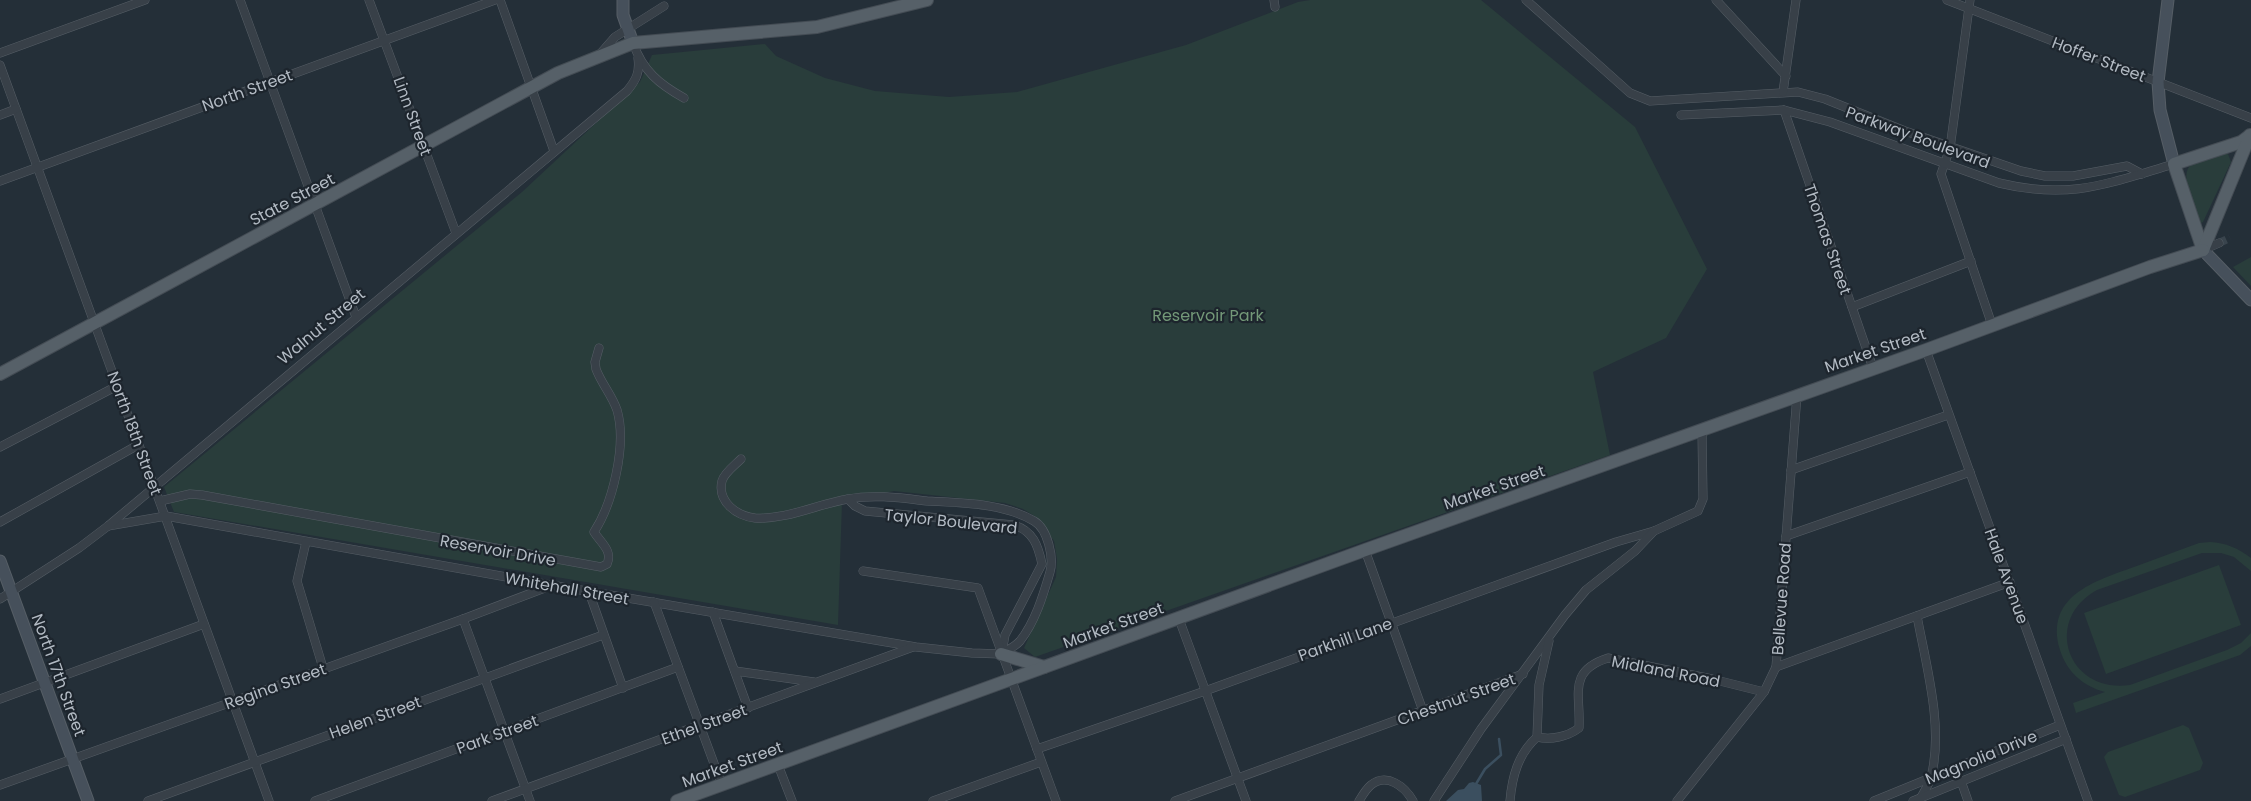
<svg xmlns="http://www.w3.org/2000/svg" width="2251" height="801" font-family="Poppins,sans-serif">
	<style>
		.green { fill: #293d3b }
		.water { fill: #3b4f5f }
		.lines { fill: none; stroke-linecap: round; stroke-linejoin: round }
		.stream { stroke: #3b4f5f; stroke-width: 2.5 }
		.street-tunnel { stroke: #39444d; stroke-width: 8; stroke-dasharray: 8 4; stroke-linecap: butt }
		.street-casing { stroke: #565e66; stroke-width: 9 }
		.secondary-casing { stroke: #565e66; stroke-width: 13 }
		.primary-casing { stroke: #444c54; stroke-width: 14 }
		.street { stroke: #384048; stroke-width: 8 }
		.secondary { stroke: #46505b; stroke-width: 11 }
		.primary { stroke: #566068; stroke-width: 12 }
		.labels { text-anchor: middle; stroke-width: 4.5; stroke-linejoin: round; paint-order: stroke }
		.street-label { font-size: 16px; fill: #b3bbc4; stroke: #1d252d }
		.park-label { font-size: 16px; fill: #739878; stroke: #1d252d }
	</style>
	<rect width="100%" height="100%" fill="#242f38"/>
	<g class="green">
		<polygon points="1310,0 1481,0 1635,127 1707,269 1666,338 1593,372 1610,455 1035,657 1024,648 1056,577 1057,559 1054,541 1036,517 1023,509 1005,503 894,491 842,502 838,625 174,512 164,487 522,192 640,82 652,55 765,44 776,56 825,78 875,91 949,97 1017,92 1186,45 1298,2"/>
		<path d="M2222,152l6,2 3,8 -28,60 -2,1c-5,-13 -24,-49 -9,-59 9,-5 21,-8 30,-12z"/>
		<polygon points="2251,257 2251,286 2233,267"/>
		<path d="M2210,542c16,1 28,6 41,16v13l-17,-14 -13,-4h-19l-105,37c-55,30 -29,104 33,95l97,-35 14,-7 10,-10v13l-11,9 -164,58 -3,-10 32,-11c-22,-6 -38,-20 -45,-42 -16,-54 35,-69 74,-83 22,-8 43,-16 65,-24z"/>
		<polygon points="2219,565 2241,625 2106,674 2084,613"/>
		<polygon points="2183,725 2189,728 2203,763 2200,770 2125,797 2119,795 2104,757 2108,752"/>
	</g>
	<polygon class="water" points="1473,782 1481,785 1482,801 1446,801 1458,790 1464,789 1469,783"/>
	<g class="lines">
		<polyline class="stream" points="1476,784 1485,769 1501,755 1499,739"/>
		<polyline class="street-tunnel" points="2219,243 2230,238"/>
		<defs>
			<g id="street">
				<polyline points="240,0 356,317"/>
				<polyline points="369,0 456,233"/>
				<polyline points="500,0 554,151"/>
				<polyline points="1274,0 1275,7"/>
				<polyline points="1526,0 1630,93 1650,101 1798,92 1825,99 1905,131 2021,171 2045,176 2073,176 2127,166 2142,174"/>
				<polyline points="1716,0 1786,76"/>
				<polyline points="1947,0 2251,118"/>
				<polyline points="1970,0 1950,148 1941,174 1992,325"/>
				<path d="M633,43c10,28 26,41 51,55"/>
				<polyline points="0,53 145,0"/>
				<polyline points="601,53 615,37 664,6"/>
				<polyline points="0,65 269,801"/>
				<polyline points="1783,92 1796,0"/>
				<polyline points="1784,110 1873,368"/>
				<polyline points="0,115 16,109"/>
				<path d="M1681,115l103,-5 46,12 169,61c71,17 107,1 175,-19"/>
				<polyline points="0,181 495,0"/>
				<polyline points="2203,250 2219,243"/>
				<polyline points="1852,307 1971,261"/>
				<polyline points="1926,350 2088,801"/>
				<polyline points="0,447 117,386"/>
				<path d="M741,459c-6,6 -17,14 -19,22 -5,21 15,35 33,37 31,2 63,-14 93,-19 26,-5 53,-1 79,2 35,2 76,2 107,20 14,8 20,37 16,51 -7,24 -15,50 -30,69 -5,6 -13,9 -19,13"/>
				<polyline points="1791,470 1948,415"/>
				<path d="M848,499l7,7 10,5 149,14c19,6 24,20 28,39l-37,71 -3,17"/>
				<path d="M160,501l30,-7 12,1 399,72 6,-3c6,-13 -6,-21 -13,-32 19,-29 33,-88 23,-122 -5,-15 -16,-27 -21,-41l-1,-7 4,-14"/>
				<polyline points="0,522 138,445"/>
				<polyline points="108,526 166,516 551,585 916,647 972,653 1001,654"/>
				<polyline points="1786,536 1970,472"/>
				<polyline points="306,542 297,581 323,668"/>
				<polyline points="1365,550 1423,711"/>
				<polyline points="863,571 978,588 1056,801"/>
				<polyline points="589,592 623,688"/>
				<path d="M0,599l79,-51 29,-22 519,-435c9,-11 13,-18 11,-33"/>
				<polyline points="654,602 722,785"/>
				<polyline points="713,612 748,708"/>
				<path d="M1917,616c9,49 27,112 14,161 -2,8 -8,16 -12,24"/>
				<polyline points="463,619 530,801"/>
				<polyline points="1179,619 1246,801"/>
				<polyline points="1776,667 2010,582"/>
				<polyline points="735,671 814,682"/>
				<polyline points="0,699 204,624"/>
				<path d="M1537,737c14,3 30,0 42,-9 2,-33 -12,-57 29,-70l104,21 52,13"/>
				<polyline points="1037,749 1205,691 1616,542 1654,531"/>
				<polyline points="778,765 792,801"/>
				<polyline points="1961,781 1968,801"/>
				<polyline points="0,785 463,619 550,586"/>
				<polyline points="148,801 603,635"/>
				<polyline points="315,801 678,667"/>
				<polyline points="492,801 913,647"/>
				<polyline points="933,801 1041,762"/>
				<polyline points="1175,801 1523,674"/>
				<path d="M1359,801c3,-5 7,-12 12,-16 16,-13 34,2 42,16"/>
				<polyline points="1434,801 1481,729 1565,615 1586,590 1635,551 1654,531 1698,511 1703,499 1702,431"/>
				<path d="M1510,801c2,-24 8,-47 27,-64l2,-52 10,-44"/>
				<polyline points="1677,801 1764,692 1776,667 1797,395"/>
				<polyline points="1874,801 2060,725"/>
				<polyline points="1913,801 2066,739"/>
			</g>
			<g id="secondary">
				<polyline points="623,0 623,15 633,43"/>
				<polyline points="2168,0 2158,82 2160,110 2174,164"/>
				<polyline points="2203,250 2251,300"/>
				<polyline points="0,561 88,801"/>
			</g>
			<g id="primary">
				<polyline points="2203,250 2174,164 2241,142 2249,136"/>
				<polyline points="2203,250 2250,135"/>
				<polyline points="0,374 558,73 633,43 817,27 927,0"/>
				<polyline points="1001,654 1044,667"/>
				<polyline points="677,801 1365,550 1926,350 2150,267 2203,250"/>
			</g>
		</defs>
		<use href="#street" class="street-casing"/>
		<use href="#secondary" class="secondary-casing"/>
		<use href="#primary" class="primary-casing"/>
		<use href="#street" class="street"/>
		<use href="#secondary" class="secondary"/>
		<use href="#primary" class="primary"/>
	</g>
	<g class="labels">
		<g class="street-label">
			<text transform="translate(2099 59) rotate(21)" y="6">Hoffer Street</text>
			<text transform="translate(247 90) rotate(-20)" y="6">North Street</text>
			<text transform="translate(413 116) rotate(70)" y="6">Linn Street</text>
			<text transform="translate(1918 137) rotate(20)" y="6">Parkway Boulevard</text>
			<text transform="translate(292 199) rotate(-28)" y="6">State Street</text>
			<text transform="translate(1828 239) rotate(71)" y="6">Thomas Street</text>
			<text transform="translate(321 326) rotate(-40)" y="6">Walnut Street</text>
			<text transform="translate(1875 350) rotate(-19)" y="6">Market Street</text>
			<text transform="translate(135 433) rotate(70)" y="6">North 18th Street</text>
			<text transform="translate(1494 487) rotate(-19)" y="6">Market Street</text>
			<text transform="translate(951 521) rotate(6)" y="6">Taylor Boulevard</text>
			<text transform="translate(498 550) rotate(10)" y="6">Reservoir Drive</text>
			<text transform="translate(2007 576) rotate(70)" y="6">Hale Avenue</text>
			<text transform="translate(567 588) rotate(10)" y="6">Whitehall Street</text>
			<text transform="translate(1781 599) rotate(-86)" y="6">Bellevue Road</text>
			<text transform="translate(1113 625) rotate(-20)" y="6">Market Street</text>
			<text transform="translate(1345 639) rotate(-20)" y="6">Parkhill Lane</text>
			<text transform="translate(1666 671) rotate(11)" y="6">Midland Road</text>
			<text transform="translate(59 675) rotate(70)" y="6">North 17th Street</text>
			<text transform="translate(275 686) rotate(-20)" y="6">Regina Street</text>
			<text transform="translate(1456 699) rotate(-20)" y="6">Chestnut Street</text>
			<text transform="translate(375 717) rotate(-20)" y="6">Helen Street</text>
			<text transform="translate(704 724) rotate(-20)" y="6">Ethel Street</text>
			<text transform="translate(497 734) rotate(-20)" y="6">Park Street</text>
			<text transform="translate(1981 757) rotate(-22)" y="6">Magnolia Drive</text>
			<text transform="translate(732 764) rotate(-20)" y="6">Market Street</text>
		</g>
		<g class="park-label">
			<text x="1208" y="321">Reservoir Park</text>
		</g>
	</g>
</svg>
